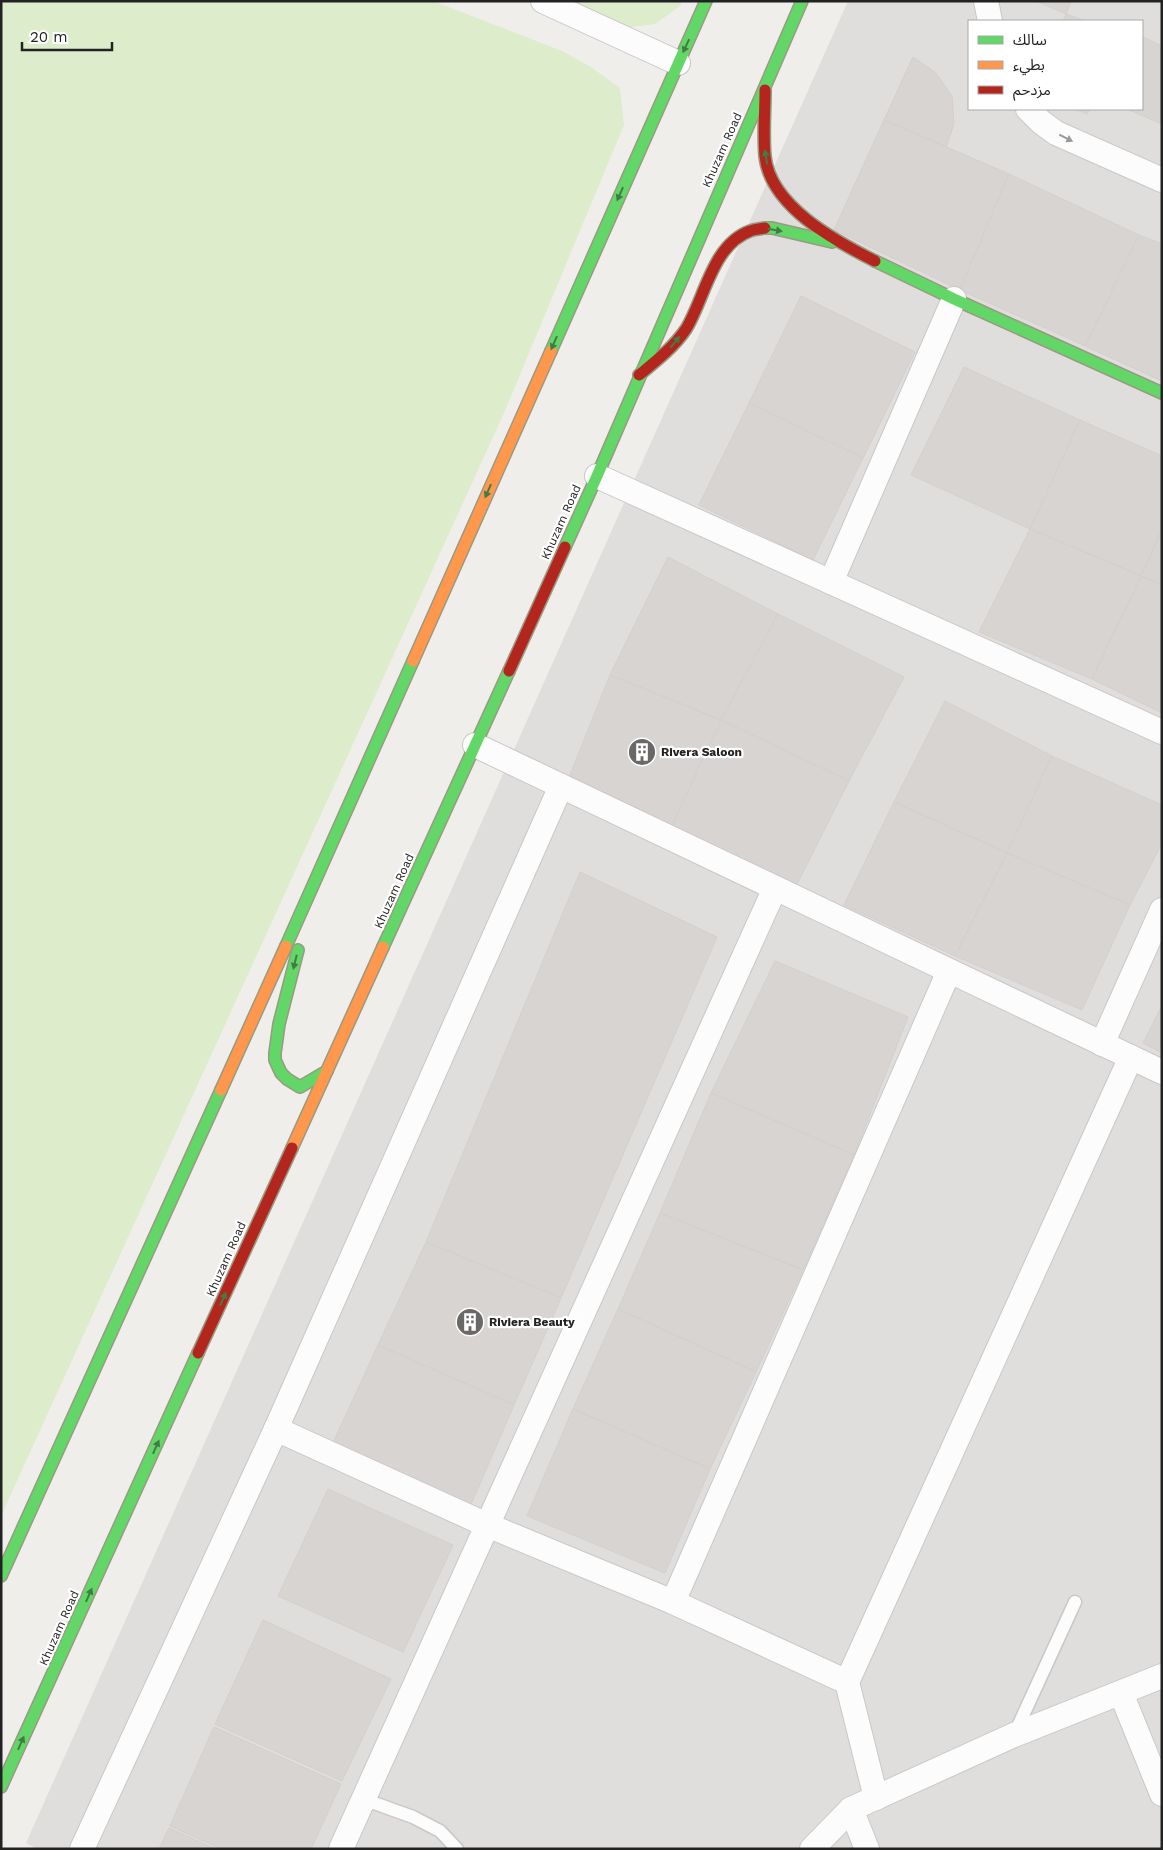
<svg xmlns="http://www.w3.org/2000/svg" width="1163" height="1850" font-family="'Work Sans','Noto Sans Arabic',sans-serif">
	<style>
		.residential { fill: #dfdedc; fill-rule: evenodd }
		.grass { fill: #ddeccb }
		.building { fill: #d7d4d2; stroke: #d3d0cc }
		.lines { fill: none; stroke-linecap: round; stroke-linejoin: round }
		.lane-casing { stroke: #c9c8c7; stroke-width: 15 }
		.street-casing { stroke: #c9c8c7; stroke-width: 26 }
		.fast-casing { stroke: #999a82; stroke-width: 14 }
		.slow-casing { stroke: #999a82; stroke-width: 14 }
		.jam-casing { stroke: #999a82; stroke-width: 14 }
		.lane { stroke: #fdfcfc; stroke-width: 12 }
		.street { stroke: #fdfcfc; stroke-width: 24 }
		.fast { stroke: #63d668; stroke-width: 11 }
		.slow { stroke: #ff974d; stroke-width: 11 }
		.jam { stroke: #b3261e; stroke-width: 11 }
		.oneway { fill: #427c45 }
		.oneway2 { fill: #9a9a9a }
		.labels { text-anchor: middle; stroke-width: 4.5; stroke-linejoin: round; paint-order: stroke }
		.street-label { font-size: 12px; fill: #222; stroke: #fff }
		.poi-label { font-size: 12px; font-weight: bold; fill: #222; stroke: #fff; text-anchor: start }
	</style>
	<rect width="100%" height="100%" fill="#f0eeeb"/>
	<path class="residential" d="M848,1h314v1848h-1125l-11,-6zM969,21h173v88h-173z"/>
	<g class="grass">
		<polygon points="1,1 433,1 562,51 591,67 620,88 624,125 504,413 1,1516"/>
		<polygon points="561,1 682,1 680,6 655,24 618,29"/>
	</g>
	<g class="building">
		<polygon points="1036,1 1071,1 1066,14"/>
		<polygon points="1066,14 1085,21 1063,21"/>
		<polygon points="1143,37 1162,46 1162,124 1127,109 1142,109"/>
		<polygon points="913,57 936,73 952,96 954,124 946,147 884,120"/>
		<polygon points="1075,109 1090,109 1087,114"/>
		<polygon points="884,120 1009,174 960,290 834,230"/>
		<polygon points="1009,174 1139,235 1085,346 960,290"/>
		<polygon points="1139,235 1162,244 1162,381 1085,346"/>
		<polygon points="801,296 915,352 863,458 749,403"/>
		<polygon points="964,367 1080,420 1030,529 911,475"/>
		<polygon points="749,403 863,458 813,560 699,505"/>
		<polygon points="1080,420 1162,456 1162,530 1141,576 1030,529"/>
		<polygon points="1030,529 1141,576 1092,679 979,632"/>
		<polygon points="1162,530 1162,585 1141,576"/>
		<polygon points="668,557 778,614 721,720 610,675"/>
		<polygon points="1141,576 1162,585 1162,713 1092,679"/>
		<polygon points="778,614 904,677 849,781 721,720"/>
		<polygon points="610,675 721,720 671,828 566,785"/>
		<polygon points="945,701 1052,756 1007,853 894,802"/>
		<polygon points="721,720 849,781 797,884 671,828"/>
		<polygon points="1052,756 1162,805 1162,843 1130,905 1007,853"/>
		<polygon points="894,802 1007,853 955,956 844,905"/>
		<polygon points="1007,853 1130,905 1082,1010 955,956"/>
		<polygon points="580,872 717,937 561,1298 426,1242"/>
		<polygon points="775,961 908,1017 854,1155 711,1093"/>
		<polygon points="1162,1005 1162,1053 1143,1043"/>
		<polygon points="711,1093 854,1155 803,1270 660,1213"/>
		<polygon points="660,1213 803,1270 756,1372 618,1309"/>
		<polygon points="426,1242 561,1298 514,1405 378,1345"/>
		<polygon points="618,1309 756,1372 710,1469 573,1409"/>
		<polygon points="378,1345 514,1405 469,1509 333,1443"/>
		<polygon points="573,1409 710,1469 665,1573 527,1516"/>
		<polygon points="328,1489 453,1545 403,1652 278,1596"/>
		<polygon points="263,1620 391,1679 342,1781 215,1724"/>
		<polygon points="214,1727 341,1784 311,1849 221,1849 170,1826"/>
		<polygon points="169,1828 216,1849 159,1849"/>
	</g>
	<g class="lines">
		<defs>
			<g id="lane">
				<polyline points="1014,1735 1075,1602"/>
				<polyline points="363,1799 413,1817 440,1831 457,1849"/>
			</g>
			<g id="street">
				<polyline points="543,1 678,63"/>
				<polyline points="986,1 990,21"/>
				<polyline points="1028,109 1041,122 1056,133 1162,180"/>
				<polyline points="597,476 1162,732"/>
				<polyline points="831,582 954,299"/>
				<polyline points="475,745 1162,1072"/>
				<polyline points="561,786 276,1429 487,1525 673,1602 847,1682 876,1798"/>
				<polyline points="1102,1044 1162,910"/>
				<polyline points="673,1602 949,971"/>
				<polyline points="847,1682 1131,1057"/>
				<polyline points="1121,1693 1162,1794"/>
				<polyline points="82,1849 276,1429"/>
				<polyline points="341,1849 775,888"/>
				<polyline points="812,1849 851,1809"/>
				<polyline points="867,1849 851,1809 1014,1735 1162,1676"/>
			</g>
			<g id="fast">
				<polyline points="765,228 772,228 832,242"/>
				<polyline points="875,261 954,299 1162,393"/>
				<polyline points="551,351 706,1"/>
				<polyline points="565,547 597,476 802,1"/>
				<polyline points="286,946 413,661"/>
				<polyline points="383,947 509,671"/>
				<polyline points="298,950 279,1024 275,1053 275,1060 281,1073 287,1079 300,1087 327,1071"/>
				<polyline points="1,1576 221,1090"/>
				<polyline points="1,1787 198,1353"/>
			</g>
			<g id="slow">
				<polyline points="413,661 551,351"/>
				<polyline points="221,1090 286,946"/>
				<polyline points="292,1148 383,947"/>
			</g>
			<g id="jam">
				<path d="M765,90c0,22 -2,44 0,66 5,50 70,85 110,105"/>
				<path d="M639,375c17,-14 35,-28 47,-46 19,-31 26,-84 64,-98 5,-2 10,-2 15,-3"/>
				<polyline points="509,671 565,547"/>
				<polyline points="198,1353 292,1148"/>
			</g>
		</defs>
		<use href="#lane" class="lane-casing"/>
		<use href="#street" class="street-casing"/>
		<use href="#fast" class="fast-casing"/>
		<use href="#slow" class="slow-casing"/>
		<use href="#jam" class="jam-casing"/>
		<use href="#lane" class="lane"/>
		<use href="#street" class="street"/>
		<use href="#fast" class="fast"/>
		<use href="#slow" class="slow"/>
		<use href="#jam" class="jam"/>
	</g>
	<defs><path id="oneway-solid" d="M-6-.8H1V-3.2L6.5 0L1 3.2V.8H-6Z" transform="scale(1.25)"/></defs>
	<g class="oneway">
		<use href="#oneway-solid" transform="translate(686 46) rotate(115)"/>
		<use href="#oneway-solid" transform="translate(766 157) rotate(-99)"/>
		<use href="#oneway-solid" transform="translate(620 194) rotate(114)"/>
		<use href="#oneway-solid" transform="translate(775 230) rotate(10)"/>
		<use href="#oneway-solid" transform="translate(675 342) rotate(-51)"/>
		<use href="#oneway-solid" transform="translate(554 343) rotate(114)"/>
		<use href="#oneway-solid" transform="translate(488 491) rotate(114)"/>
		<use href="#oneway-solid" transform="translate(295 962) rotate(104)"/>
		<use href="#oneway-solid" transform="translate(223 1299) rotate(-66)"/>
		<use href="#oneway-solid" transform="translate(156 1447) rotate(-66)"/>
		<use href="#oneway-solid" transform="translate(89 1595) rotate(-66)"/>
		<use href="#oneway-solid" transform="translate(21 1743) rotate(-66)"/>
	</g>
	<use class="oneway2" href="#oneway-solid" transform="translate(1066 138) rotate(27)"/>
	<defs>
		<symbol id="building-disc" viewBox="-11 -11 22 22"><circle r="9.5" fill="#6a6968" stroke="#fff"/><path d="M-4-6H4V6H1V3H-1V6H-4ZM-2.5-4.3h1.7v1.8h-1.7ZM.8-4.3h1.7v1.8H.8ZM-2.5-1h1.7V.8h-1.7ZM.8-1h1.7V.8H.8Z" fill="#fff"/></symbol>
	</defs>
	<g fill-rule="evenodd">
		<use href="#building-disc" x="626" y="736" width="32" height="32"/>
		<use href="#building-disc" x="454" y="1306" width="32" height="32"/>
	</g>
	<g class="labels">
		<g class="street-label">
			<text transform="translate(722 150) rotate(-66)" y="4">Khuzam Road</text>
			<text transform="translate(561 522) rotate(-66)" y="4">Khuzam Road</text>
			<text transform="translate(394 891) rotate(-66)" y="4">Khuzam Road</text>
			<text transform="translate(226 1259) rotate(-66)" y="4">Khuzam Road</text>
			<text transform="translate(59 1628) rotate(-66)" y="4">Khuzam Road</text>
		</g>
		<g class="poi-label">
			<text x="661" y="756">Rivera Saloon</text>
			<text x="489" y="1326">Riviera Beauty</text>
		</g>
	</g>
	<rect width="1163" height="1850" fill="none" stroke="#222222" stroke-width="5"/>
	<rect x="968" y="20" width="175" height="90" fill="#ffffff" stroke="#a7a7a7"/>
	<rect x="978" y="36" width="25" height="8" fill="#63d668" stroke="#a7a7a7"/>
	<text x="1013" y="45" font-size="15" fill="#222222">سالك</text>
	<rect x="978" y="61" width="25" height="8" fill="#ff974d" stroke="#a7a7a7"/>
	<text x="1013" y="70" font-size="15" fill="#222222">بطيء</text>
	<rect x="978" y="86" width="25" height="8" fill="#b3261e" stroke="#a7a7a7"/>
	<text x="1013" y="95" font-size="15" fill="#222222">مزدحم</text>
	<path d="M22 42v8h90v-8" fill="none" stroke="#222222" stroke-width="2.5"/>
	<text x="30" y="42" font-size="15" fill="#222222" stroke="#ffffff" stroke-width="4" paint-order="stroke">20 m</text>
</svg>
